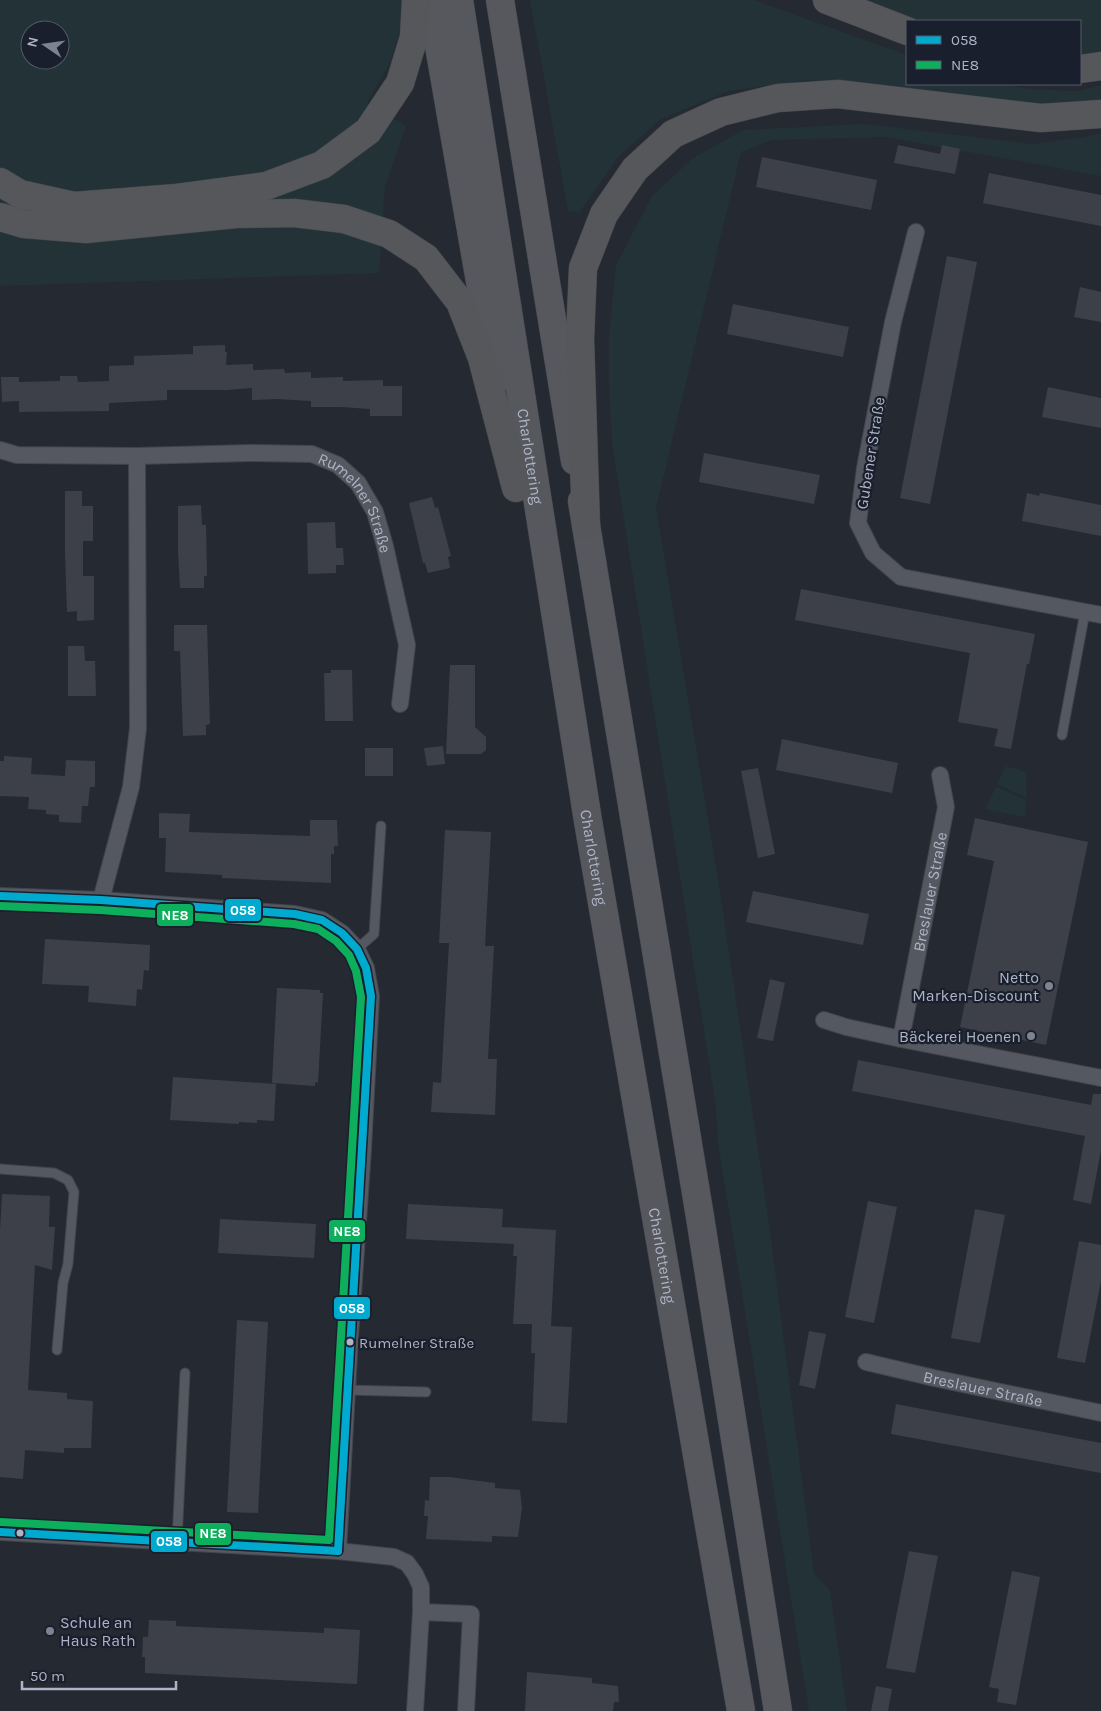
<svg xmlns="http://www.w3.org/2000/svg" width="1101" height="1711" font-family="Karla,sans-serif">
	<style>
		.green { fill: #223237; fill-rule: evenodd }
		.building { fill: #3d4049 }
		.lines { fill: none; stroke-linecap: round; stroke-linejoin: round }
		.service-casing { stroke: #41444b; stroke-width: 11 }
		.minor-casing { stroke: #41444b; stroke-width: 18 }
		.trunk-casing { stroke: #42454e; stroke-width: 29 }
		.motorway-casing { stroke: #42454e; stroke-width: 29 }
		.service { stroke: #555860; stroke-width: 9 }
		.minor { stroke: #555860; stroke-width: 16 }
		.trunk { stroke: #56585e; stroke-width: 28 }
		.motorway { stroke: #55575a; stroke-width: 28 }
		.bus-1-casing { stroke: #191f2c; stroke-width: 11 }
		.bus-2-casing { stroke: #191f2c; stroke-width: 11 }
		.bus-1 { stroke: #00a9ce; stroke-width: 8 }
		.bus-2 { stroke: #0daf5c; stroke-width: 8 }
		.poi-dot { fill: #7e8392; stroke: #191f2c; stroke-width: 2 }
		.bus-dot { fill: #aeb4c5; stroke: #191f2c; stroke-width: 2 }
		.labels { text-anchor: middle; stroke-width: 4.5; stroke-linejoin: round; paint-order: stroke }
		.bus-label { font-size: 15px; fill: #aeb4c5; stroke: #191f2c; text-anchor: start }
		.street-label { font-size: 16px; fill: #aeb4c5; stroke: #191f2c }
		.poi-label { font-size: 16px; fill: #aeb4c5; stroke: #191f2c; text-anchor: end }
		.line-badge { stroke: #191f2c; stroke-width: 2 }
		.badge-label { font-size: 14px; text-anchor: middle; font-weight: bold; fill: #fff }
	</style>
	<rect width="100%" height="100%" fill="#252932"/>
	<g class="green">
		<path d="M0,0h404l-1,18 -12,43 -24,42 39,23 -21,61 -6,86 -379,13zM30,30h30v30h-30z"/>
		<polygon points="530,0 754,0 907,55 907,84 1004,84 1028,89 1077,91 1101,85 1101,104 1012,105 892,88 808,80 729,91 661,119 619,156 579,213 568,211"/>
		<polygon points="845,0 1101,0 1101,58 1080,62 1080,21 907,21"/>
		<polygon points="864,124 1032,144 1084,137 1101,133 1101,176 886,137 772,140 741,152 656,508 720,892 768,1217 814,1574 830,1590 847,1711 809,1711 718,1143 716,1107 612,443 609,389 609,335 616,265 652,196 693,158 743,130"/>
		<polygon points="1006,766 1026,772 1026,798 997,784"/>
		<polygon points="996,787 1026,800 1025,817 985,809"/>
	</g>
	<g class="building">
		<polygon points="898,145 940,154 942,145 960,149 955,174 894,163"/>
		<polygon points="762,157 877,180 871,210 756,187"/>
		<polygon points="989,173 1101,195 1101,226 983,203"/>
		<polygon points="947,256 977,262 930,504 900,498"/>
		<polygon points="1080,287 1101,292 1101,322 1074,317"/>
		<polygon points="733,304 849,327 843,357 727,334"/>
		<polygon points="225,345 225,352 227,352 226,365 253,364 253,370 284,369 285,373 311,372 311,378 343,377 343,381 383,380 383,386 402,386 402,416 370,416 370,409 341,407 311,407 311,401 276,399 252,400 252,388 227,390 167,390 167,400 109,403 109,411 19,412 19,401 2,402 1,377 19,377 19,382 60,381 60,376 77,376 78,382 109,381 109,366 134,365 134,356 193,354 193,346"/>
		<polygon points="1048,387 1101,398 1101,428 1042,417"/>
		<polygon points="704,453 820,475 814,504 699,482"/>
		<polygon points="65,491 82,491 82,506 93,506 93,541 83,541 83,576 94,576 94,620 77,621 77,611 67,612 65,553"/>
		<polygon points="1027,493 1039,496 1040,493 1101,505 1101,536 1022,521"/>
		<polygon points="432,497 435,508 438,507 451,556 448,557 450,568 428,573 425,563 423,563 409,503"/>
		<polygon points="201,505 202,525 206,525 207,576 204,576 204,588 180,588 178,551 178,506"/>
		<polygon points="335,522 336,548 343,548 344,565 336,565 336,573 308,574 307,523"/>
		<polygon points="801,589 1035,634 1029,664 1027,664 1011,749 994,746 998,729 958,722 970,653 795,620"/>
		<polygon points="174,625 207,625 210,724 206,725 206,735 183,736 180,651 174,651"/>
		<polygon points="68,646 84,646 85,661 95,661 96,696 68,696"/>
		<polygon points="450,665 475,665 475,727 486,737 486,750 481,754 446,754"/>
		<polygon points="331,670 352,670 353,721 325,721 324,673 331,673"/>
		<polygon points="782,739 898,763 892,793 776,770"/>
		<polygon points="443,746 445,764 427,766 424,748"/>
		<rect x="365" y="748" width="28" height="28"/>
		<polygon points="4,756 32,758 31,774 65,776 66,760 95,761 95,787 90,787 88,806 82,806 81,823 59,822 59,815 46,814 46,810 28,809 29,797 0,796 0,761 4,761"/>
		<polygon points="758,768 775,854 758,858 741,771"/>
		<polygon points="159,813 190,814 189,832 310,836 310,820 337,820 338,846 334,846 334,854 331,854 331,883 222,878 222,875 165,872 166,838 159,838"/>
		<polygon points="975,818 1088,842 1046,1045 960,1027 994,861 967,855"/>
		<polygon points="445,830 491,832 485,946 494,946 488,1059 497,1059 495,1115 431,1112 433,1082 441,1083 449,943 439,943"/>
		<polygon points="753,891 869,914 863,945 746,922"/>
		<polygon points="45,939 150,945 149,971 144,970 142,990 137,989 136,1006 88,1002 89,986 42,984"/>
		<polygon points="770,979 785,983 773,1041 757,1038"/>
		<polygon points="277,988 320,990 320,993 323,993 318,1083 315,1082 315,1086 272,1083"/>
		<polygon points="858,1060 1091,1105 1093,1094 1101,1094 1101,1150 1091,1204 1073,1200 1085,1136 852,1091"/>
		<polygon points="173,1077 276,1084 274,1121 257,1120 257,1123 239,1122 239,1124 170,1120"/>
		<polygon points="2,1194 50,1196 49,1227 55,1227 52,1270 35,1265 28,1390 67,1393 67,1399 93,1401 91,1448 64,1448 64,1453 25,1450 23,1479 0,1477 0,1231"/>
		<polygon points="868,1201 897,1207 874,1323 845,1317"/>
		<polygon points="408,1204 503,1209 502,1227 556,1230 551,1326 572,1327 567,1423 532,1421 535,1353 531,1353 532,1324 513,1324 517,1256 513,1256 514,1244 406,1239"/>
		<polygon points="975,1209 1005,1215 980,1343 951,1338"/>
		<polygon points="220,1219 316,1224 314,1258 218,1253"/>
		<polygon points="1079,1241 1101,1245 1101,1281 1085,1363 1057,1358"/>
		<polygon points="237,1320 268,1322 258,1513 227,1512"/>
		<polygon points="809,1331 826,1334 815,1389 799,1385"/>
		<polygon points="896,1404 1101,1443 1101,1473 891,1434"/>
		<polygon points="430,1477 449,1477 495,1483 495,1488 520,1490 522,1508 518,1537 492,1536 492,1542 426,1539 428,1516 424,1516 425,1500 429,1501"/>
		<polygon points="909,1551 938,1556 915,1673 886,1668"/>
		<polygon points="1012,1571 1040,1577 1016,1705 997,1702 999,1689 989,1687"/>
		<polygon points="149,1620 176,1621 176,1626 324,1633 324,1628 360,1630 357,1684 145,1673 145,1657 142,1657 143,1637 148,1637"/>
		<polygon points="527,1672 592,1678 592,1683 618,1686 619,1702 614,1702 613,1711 525,1711"/>
		<polygon points="876,1686 892,1689 888,1711 871,1711"/>
	</g>
	<g class="lines">
		<defs>
			<g id="service">
				<polyline points="1062,735 1085,612"/>
				<polyline points="357,949 374,934 381,826"/>
				<polyline points="0,1169 54,1173 68,1180 74,1192 68,1264 63,1283 57,1350"/>
				<polyline points="347,1390 426,1392"/>
				<polyline points="177,1542 185,1373"/>
			</g>
			<g id="minor">
				<polyline points="916,232 893,322 865,468 858,523 873,553 901,577 1101,615"/>
				<path id="s1" d="M0,450l17,5 120,1 112,-3 63,1 26,11 20,18 17,29 10,34 22,99 -7,59"/>
				<polyline points="0,896 101,900 295,914 322,920 342,933 357,949 366,968 371,996 363,1149 350,1337 338,1551"/>
				<polyline points="101,900 131,787 138,728 137,456"/>
				<polyline points="824,1020 846,1027 901,1039 1101,1078"/>
				<path id="s2" d="M901,1039l45,-232 -6,-32"/>
				<path id="s3" d="M866,1362l68,16 167,35"/>
				<polyline points="0,1532 338,1551 394,1557 407,1563 415,1574 421,1587 421,1612 415,1711"/>
				<polyline points="421,1612 471,1614 466,1711"/>
			</g>
			<g id="trunk">
				<polyline points="431,0 497,379"/>
				<path id="s4" d="M459,0l129,821 153,890"/>
				<polyline points="500,0 575,461"/>
				<polyline points="582,501 700,1217 778,1711"/>
			</g>
			<g id="motorway">
				<polyline points="827,0 907,31"/>
				<polyline points="1080,69 1101,66"/>
				<polyline points="0,182 20,194 74,206 176,198 266,186 322,165 368,131 400,83 414,37 416,0"/>
				<polyline points="0,217 24,224 86,229 236,214 294,213 344,219 389,234 426,258 460,302 482,358 516,488"/>
				<polyline points="586,525 580,339 583,268 604,214 635,169 673,134 721,112 778,98 838,94 1041,118 1101,114"/>
			</g>
		</defs>
		<use href="#service" class="service-casing"/>
		<use href="#minor" class="minor-casing"/>
		<use href="#trunk" class="trunk-casing"/>
		<use href="#motorway" class="motorway-casing"/>
		<use href="#service" class="service"/>
		<use href="#minor" class="minor"/>
		<use href="#trunk" class="trunk"/>
		<use href="#motorway" class="motorway"/>
		<defs>
			<g id="bus-1">
				<polyline points="0,896 101,900 295,914 322,920 342,933 357,949 366,968 371,996 338,1551"/>
				<polyline points="0,1532 338,1551"/>
			</g>
			<polyline id="bus-2" points="0,906 100,910 294,924 318,929 336,941 349,955 356,971 361,997 329,1540 1,1522"/>
		</defs>
		<use href="#bus-1" class="bus-1-casing"/>
		<use href="#bus-2" class="bus-2-casing"/>
		<use href="#bus-1" class="bus-1"/>
		<use href="#bus-2" class="bus-2"/>
	</g>
	<g class="poi-dot">
		<circle cx="1049" cy="986" r="5"/>
		<circle cx="1031" cy="1036" r="5"/>
		<circle cx="50" cy="1631" r="5"/>
	</g>
	<g class="bus-dot">
		<circle cx="350" cy="1342" r="4.5"/>
		<circle cx="20" cy="1533" r="4.5"/>
	</g>
	<g class="labels">
		<g class="bus-label">
			<text x="359" y="1348">Rumelner Straße</text>
		</g>
		<g class="street-label">
			<text transform="translate(870 453) rotate(-81)" y="6">Gubener Straße</text>
			<text dy="6" stroke="none"><textPath href="#s4" startOffset="462">Charlottering</textPath></text>
			<text dy="6" stroke="none"><textPath href="#s1" startOffset="382">Rumelner Straße</textPath></text>
			<text dy="6" stroke="none"><textPath href="#s4" startOffset="868">Charlottering</textPath></text>
			<text dy="6" stroke="none"><textPath href="#s2" startOffset="150">Breslauer Straße</textPath></text>
			<text dy="6" stroke="none"><textPath href="#s4" startOffset="1272">Charlottering</textPath></text>
			<text dy="6" stroke="none"><textPath href="#s3" startOffset="120">Breslauer Straße</textPath></text>
		</g>
		<g class="poi-label">
			<text x="1039" y="983">Netto<tspan x="1039" dy="18">Marken-Discount</tspan></text>
			<text x="1021" y="1042">Bäckerei Hoenen</text>
			<text x="60" y="1628" text-anchor="start">Schule an<tspan x="60" dy="18">Haus Rath</tspan></text>
		</g>
	</g>
	<g class="line-badge">
		<rect x="224" y="898" width="38" height="24" rx="5" fill="#00a9ce"/>
		<rect x="156" y="903" width="38" height="24" rx="5" fill="#0daf5c"/>
		<rect x="328" y="1219" width="38" height="24" rx="5" fill="#0daf5c"/>
		<rect x="333" y="1296" width="38" height="24" rx="5" fill="#00a9ce"/>
		<rect x="194" y="1522" width="38" height="24" rx="5" fill="#0daf5c"/>
		<rect x="150" y="1530" width="38" height="23" rx="5" fill="#00a9ce"/>
	</g>
	<g class="badge-label">
		<text x="243" y="915">058</text>
		<text x="175" y="920">NE8</text>
		<text x="347" y="1236">NE8</text>
		<text x="352" y="1313">058</text>
		<text x="213" y="1538">NE8</text>
		<text x="169" y="1546">058</text>
	</g>
	<rect x="906" y="20" width="175" height="65" fill="#191f2c" stroke="#555b69"/>
	<rect x="916" y="36" width="25" height="8" fill="#00a9ce" stroke="#555b69"/>
	<text x="951" y="45" font-size="15" fill="#aeb4c5">058</text>
	<rect x="916" y="61" width="25" height="8" fill="#0daf5c" stroke="#555b69"/>
	<text x="951" y="70" font-size="15" fill="#aeb4c5">NE8</text>
	<g transform="translate(45 45) rotate(283)"><circle r="24" fill="#191f2c" stroke="#555b69"/>
	<path d="M0-4L9 19L0 12L-9 19Z" fill="#7e8392"/>
	<text y="-8" font-size="14" font-weight="bold" text-anchor="middle" fill="#aeb4c5">N</text>
	</g>
	<path d="M22 1681v8h154v-8" fill="none" stroke="#aeb4c5" stroke-width="2.5"/>
	<text x="30" y="1681" font-size="15" fill="#aeb4c5" stroke="#191f2c" stroke-width="4" paint-order="stroke">50 m</text>
</svg>
